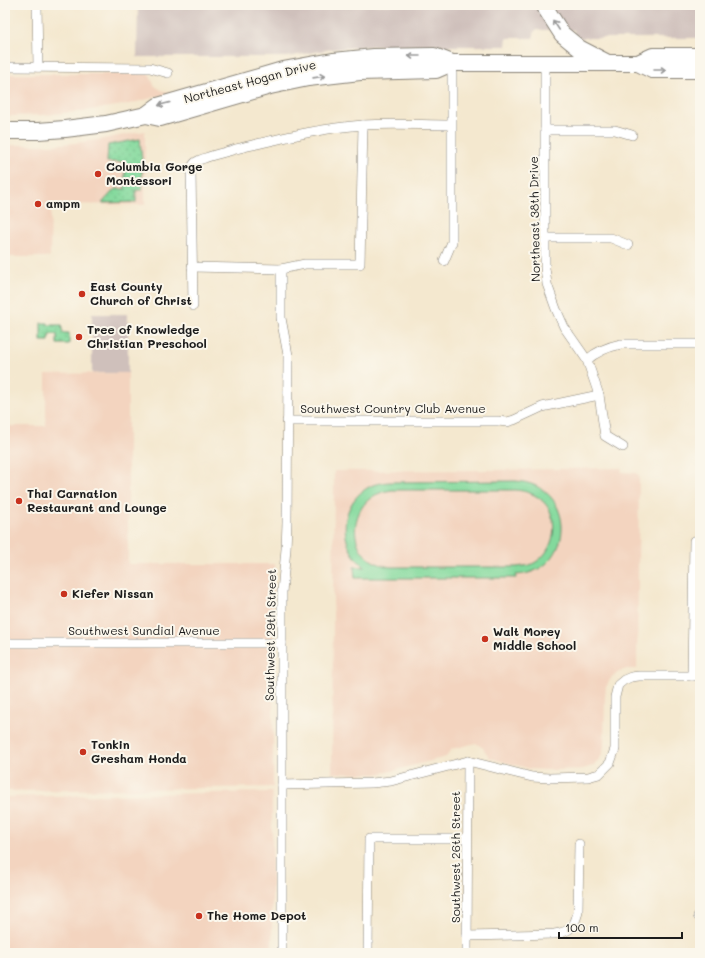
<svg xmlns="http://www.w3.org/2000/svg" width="705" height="958" font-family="Mali,sans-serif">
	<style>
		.built { fill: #f3d4bf }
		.industrial { fill: #cfc0bb }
		.grass { fill: url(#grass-dots); stroke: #507a5c }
		.garden { fill: #83d99c; stroke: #507a5c; fill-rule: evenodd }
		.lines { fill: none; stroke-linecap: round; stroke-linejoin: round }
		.street-casing { stroke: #888276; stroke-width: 10 }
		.highway-casing { stroke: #888276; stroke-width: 18 }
		.street { stroke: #fff; stroke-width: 9 }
		.highway { stroke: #fff; stroke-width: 16 }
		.oneway { stroke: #999 }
		.poi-dot { fill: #c8321e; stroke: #fbf7ec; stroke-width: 1.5 }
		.labels { text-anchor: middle; stroke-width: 4; stroke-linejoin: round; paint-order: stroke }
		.street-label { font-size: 12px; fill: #1c1c1c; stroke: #fbf7ec }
		.poi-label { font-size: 12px; font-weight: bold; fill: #1c1c1c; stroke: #fbf7ec; text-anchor: start }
	</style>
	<defs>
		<pattern id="grass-dots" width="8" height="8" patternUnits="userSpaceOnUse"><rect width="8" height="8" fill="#83d99c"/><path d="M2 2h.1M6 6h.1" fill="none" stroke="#71ba86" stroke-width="1.8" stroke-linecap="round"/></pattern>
	</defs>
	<rect width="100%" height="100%" fill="#fbf7ec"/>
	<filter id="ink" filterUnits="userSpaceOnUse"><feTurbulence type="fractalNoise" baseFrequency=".025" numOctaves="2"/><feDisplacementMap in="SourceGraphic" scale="8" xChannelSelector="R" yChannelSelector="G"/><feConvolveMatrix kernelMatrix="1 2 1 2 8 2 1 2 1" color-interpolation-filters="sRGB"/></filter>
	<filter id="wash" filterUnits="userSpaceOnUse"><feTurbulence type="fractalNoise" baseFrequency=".012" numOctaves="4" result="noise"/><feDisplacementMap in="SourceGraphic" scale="16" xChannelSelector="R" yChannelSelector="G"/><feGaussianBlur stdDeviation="0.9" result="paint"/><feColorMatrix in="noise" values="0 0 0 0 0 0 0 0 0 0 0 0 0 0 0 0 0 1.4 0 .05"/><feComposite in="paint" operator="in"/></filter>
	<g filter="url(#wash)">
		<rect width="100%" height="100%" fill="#f4e8cf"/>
		<g class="built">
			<polygon points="5,74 147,74 150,75 154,85 159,89 165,92 174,92 129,104 84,111 44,115 5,116"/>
			<polygon points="145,131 145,205 51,204 50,257 5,257 5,145 51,145 75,143 98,140"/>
			<polygon points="128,373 128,564 275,564 273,603 273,787 5,791 5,426 46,426 46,374"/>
			<polygon points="621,468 622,472 636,473 639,476 637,669 627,669 620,671 611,678 606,687 605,695 604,745 603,752 599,760 593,766 583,769 550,770 531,769 490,758 483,748 476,743 452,749 446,757 392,771 377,774 332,773 334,471 496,470"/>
			<polygon points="272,792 272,953 5,953 5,797"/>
		</g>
		<g class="industrial">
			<polygon points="138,5 700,5 700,38 579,38 574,35 574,30 535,30 533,38 507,38 506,46 372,46 332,49 287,57 137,57"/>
			<rect x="92" y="314" width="36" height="59"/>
		</g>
		<g class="grass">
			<polygon points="140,139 142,161 142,190 136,190 136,202 102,203 115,189 125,189 125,162 107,162 108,145"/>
			<polygon points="41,323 48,323 48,325 61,325 63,333 69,333 69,344 57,344 57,334 49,334 49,341 41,341"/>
		</g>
		<path class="garden" d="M392,482l123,-1c63,3 62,91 1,94v3h-161l-1,-11h11c-29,-22 -26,-67 8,-82 6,-2 12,-3 19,-3zM392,490h124c9,1 16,3 23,8 24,17 17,57 -9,67 -4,1 -9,1 -13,2h-127c-9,-2 -16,-4 -23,-10 -20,-18 -13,-55 13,-64 3,-2 8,-2 12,-3z"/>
	</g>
	<g filter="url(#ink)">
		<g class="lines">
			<defs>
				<g id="street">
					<polyline points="37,5 38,67"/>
					<polyline points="545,63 545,268 547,284 556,309 564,327 587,360 599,395 605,436 623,447"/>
					<polyline points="5,67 150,68 168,73"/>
					<polyline points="545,130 615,130 632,135"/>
					<polyline points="545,238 611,238 628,245"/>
					<polyline points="444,261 452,242 452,63"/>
					<polyline points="192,267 281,269 305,264 360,264 363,125"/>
					<polyline points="281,269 281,318 288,355 287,523 286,549 282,592 282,953"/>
					<path d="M193,306l-2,-136c1,-3 2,-6 5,-8 7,-5 31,-10 40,-13 42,-10 84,-21 127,-24 29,-2 59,0 88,0"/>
					<path d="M587,360c10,-9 20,-13 34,-16h79"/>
					<polyline points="287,421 498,421 507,422 514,420 542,407 599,395"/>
					<polyline points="5,643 282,643"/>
					<polyline points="692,676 694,541 700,540"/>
					<polyline points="282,785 372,783 391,781 468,761 532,777 549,778 588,777 599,774 610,763 615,749 615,697 618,685 624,680 631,677 639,676 700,676"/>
					<polyline points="698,916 700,917"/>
					<path d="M467,936l87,-2c16,-2 21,-7 24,-23l1,-67"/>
					<polyline points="368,953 369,839 467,839"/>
					<polyline points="467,953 468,761"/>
				</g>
				<g id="highway">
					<polyline points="546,9 562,34 579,48 606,62"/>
					<polyline points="638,63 653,56 700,56"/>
					<polyline points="146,115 158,106 283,70 310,65 334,61 374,57 434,56 452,63 638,63 652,70 700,70"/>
					<polyline points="5,131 38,131 65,129 106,124 146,115 160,118 270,86 308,78 360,72 436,70 452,63"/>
				</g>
			</defs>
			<use href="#street" class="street-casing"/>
			<use href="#highway" class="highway-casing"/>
			<use href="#street" class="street"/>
			<use href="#highway" class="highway"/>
		</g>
		<defs><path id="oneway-shaft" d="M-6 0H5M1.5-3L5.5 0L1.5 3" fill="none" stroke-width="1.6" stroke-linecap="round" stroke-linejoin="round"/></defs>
		<g class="oneway">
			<use href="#oneway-shaft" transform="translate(556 25) rotate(-123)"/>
			<use href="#oneway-shaft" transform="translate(414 56) rotate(180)"/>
			<use href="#oneway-shaft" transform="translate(660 70)"/>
			<use href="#oneway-shaft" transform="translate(319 77) rotate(-8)"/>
			<use href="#oneway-shaft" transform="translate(164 104) rotate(165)"/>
		</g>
	</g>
	<g class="poi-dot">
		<circle cx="98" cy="174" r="4"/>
		<circle cx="38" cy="204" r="4"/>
		<circle cx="82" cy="294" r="4"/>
		<circle cx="79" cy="337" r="4"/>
		<circle cx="19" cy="501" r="4"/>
		<circle cx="64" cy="594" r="4"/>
		<circle cx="485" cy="639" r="4"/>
		<circle cx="83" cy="752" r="4"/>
		<circle cx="199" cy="916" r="4"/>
	</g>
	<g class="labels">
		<g class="street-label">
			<text transform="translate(250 82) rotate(-15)" y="4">Northeast Hogan Drive</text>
			<text transform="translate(535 219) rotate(-91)" y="4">Northeast 38th Drive</text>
			<text x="393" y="413">Southwest Country Club Avenue</text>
			<text x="144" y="635">Southwest Sundial Avenue</text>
			<text transform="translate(271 635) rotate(-89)" y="4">Southwest 29th Street</text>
			<text transform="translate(456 857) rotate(-90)" y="4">Southwest 26th Street</text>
		</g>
		<g class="poi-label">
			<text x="106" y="171">Columbia Gorge<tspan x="106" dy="14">Montessori</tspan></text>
			<text x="46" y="208">ampm</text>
			<text x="90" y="291">East County<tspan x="90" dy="14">Church of Christ</tspan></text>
			<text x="87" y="334">Tree of Knowledge<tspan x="87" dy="14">Christian Preschool</tspan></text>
			<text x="27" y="498">Thai Carnation<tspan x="27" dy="14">Restaurant and Lounge</tspan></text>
			<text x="72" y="598">Kiefer Nissan</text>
			<text x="493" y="636">Walt Morey<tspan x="493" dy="14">Middle School</tspan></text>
			<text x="91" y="749">Tonkin<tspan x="91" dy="14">Gresham Honda</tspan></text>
			<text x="207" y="920">The Home Depot</text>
		</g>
	</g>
	<rect width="705" height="958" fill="none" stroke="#fbf7ec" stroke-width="20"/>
	<path d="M559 932v6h123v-6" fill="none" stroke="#1c1c1c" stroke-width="2"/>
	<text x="565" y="932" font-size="12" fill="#1c1c1c" stroke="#fbf7ec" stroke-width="3" paint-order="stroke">100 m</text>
</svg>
